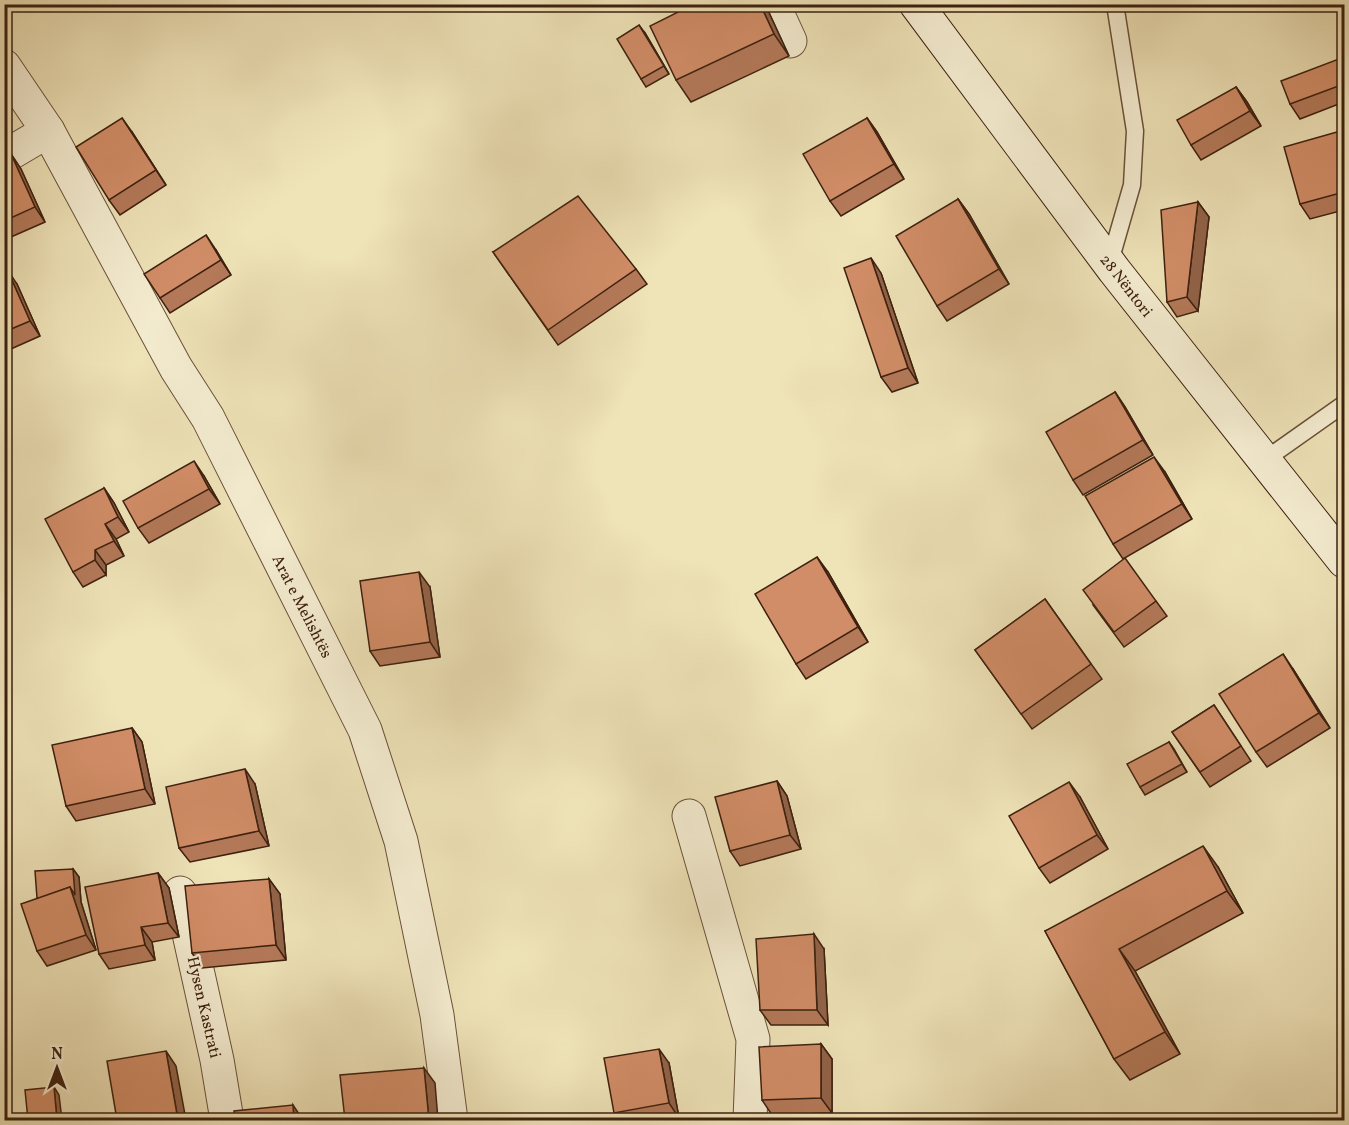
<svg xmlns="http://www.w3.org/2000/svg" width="1349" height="1125" font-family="Vollkorn,serif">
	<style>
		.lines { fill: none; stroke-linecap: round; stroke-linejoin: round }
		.service-casing { stroke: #6a5139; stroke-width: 19 }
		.minor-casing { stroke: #6a5139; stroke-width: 35 }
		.secondary-casing { stroke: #3d200f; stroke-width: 35 }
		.service { stroke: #f5edd1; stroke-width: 16 }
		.minor { stroke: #f5edd1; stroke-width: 33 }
		.secondary { stroke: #f5edd1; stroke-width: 33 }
		.wall { fill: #b47959; stroke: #3d200f; stroke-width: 1.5 }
		.shaded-wall { fill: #926348; stroke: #3d200f; stroke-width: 1.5 }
		.building { fill: #d18d67; stroke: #3d200f; stroke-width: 1.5 }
		.labels { text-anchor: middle; stroke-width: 4.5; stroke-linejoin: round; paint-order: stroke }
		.street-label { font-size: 16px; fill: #3d200f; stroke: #f5edd1 }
	</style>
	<rect width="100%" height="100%" fill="#efe3b8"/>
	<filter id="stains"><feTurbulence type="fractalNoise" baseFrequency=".00333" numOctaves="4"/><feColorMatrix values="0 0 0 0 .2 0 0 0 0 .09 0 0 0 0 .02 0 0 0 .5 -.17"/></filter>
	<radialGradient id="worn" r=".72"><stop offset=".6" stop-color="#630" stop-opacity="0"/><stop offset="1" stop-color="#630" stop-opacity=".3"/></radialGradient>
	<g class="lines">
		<defs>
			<g id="service">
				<polyline points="1114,266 1113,251 1132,185 1135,131 1115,4"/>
				<polyline points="1266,459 1344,404"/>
			</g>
			<g id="minor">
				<polyline points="773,4 790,41"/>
				<polyline points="4,66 48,131 176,368 208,418 365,730 401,841 437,1015 451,1120"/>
				<polyline points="4,157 48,131"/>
				<polyline points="689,816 753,1039 750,1120"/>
				<polyline points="180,893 217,1060 227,1120"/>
			</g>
			<polyline id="secondary" points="916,4 1114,270 1344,561"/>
		</defs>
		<use href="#service" class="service-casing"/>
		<use href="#minor" class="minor-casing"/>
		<use href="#secondary" class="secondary-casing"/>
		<use href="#service" class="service"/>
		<use href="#minor" class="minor"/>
		<use href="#secondary" class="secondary"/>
	</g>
	<g class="wall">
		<polygon points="765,4 789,56 691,102 676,80"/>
		<polygon points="645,33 669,74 646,87 641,79"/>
		<polygon points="1344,57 1344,102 1300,119 1290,104"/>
		<polygon points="1236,87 1247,102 1261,126 1201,160 1191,145"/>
		<polygon points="867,118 877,132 904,179 841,216 830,201"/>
		<polygon points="1344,130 1344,210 1310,219 1300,204"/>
		<polygon points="132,132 166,185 120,215 109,200"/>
		<polygon points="11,154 21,169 45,222 4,240 4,157"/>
		<polygon points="958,199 969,214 1009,284 947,321 937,306"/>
		<polygon points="1198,202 1209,217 1198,311 1177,317 1167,302"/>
		<polygon points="216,250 231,275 170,313 160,298"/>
		<polygon points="493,252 636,269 647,284 558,345"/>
		<polygon points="4,271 17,284 40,336 4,352"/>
		<polygon points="881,273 918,383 892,392 881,377"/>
		<polygon points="1115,392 1125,407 1153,455 1083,495 1073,480"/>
		<polygon points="1165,472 1192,519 1123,559 1113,544"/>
		<polygon points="204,476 220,504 149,543 138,528"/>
		<polygon points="104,488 114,503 129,532 116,539 124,556 106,565 106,575 83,587 73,572"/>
		<polygon points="828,572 868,642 806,679 796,664"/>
		<polygon points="430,587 440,657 380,666 370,651"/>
		<polygon points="1045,599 1102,679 1032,729 975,650"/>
		<polygon points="1156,601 1167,616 1124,647 1093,605"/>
		<polygon points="1293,669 1330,728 1267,767 1256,752"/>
		<polygon points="1214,705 1251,761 1210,787 1172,732"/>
		<polygon points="132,728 142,742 155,804 76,821 66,806"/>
		<polygon points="1169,742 1187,772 1145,795 1140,787"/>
		<polygon points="777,781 787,796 801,849 740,866 730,851"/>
		<polygon points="255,784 269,846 190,862 179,848"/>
		<polygon points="1080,797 1108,849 1050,883 1039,868"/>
		<polygon points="1218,867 1243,913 1135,971 1180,1054 1130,1080 1114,1059 1045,931"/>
		<polygon points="73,869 79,877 81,902 96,950 47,966 37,951 37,899"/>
		<polygon points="158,873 169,888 179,937 152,942 155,960 109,969 99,954"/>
		<polygon points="269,879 280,894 286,960 202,968 192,953"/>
		<polygon points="824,949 828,1025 771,1025 760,1010"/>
		<polygon points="821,1044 832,1059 832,1113 772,1115 762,1100"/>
		<polygon points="669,1063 679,1118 667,1120 619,1120 614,1113"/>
	</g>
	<g class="shaded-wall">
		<polygon points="760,4 765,4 789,56 774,34"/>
		<polygon points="639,25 645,33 669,74 664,66"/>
		<polygon points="1236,87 1247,102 1261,126 1250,111"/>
		<polygon points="122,118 132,132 166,185 156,170"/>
		<polygon points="867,118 877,132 904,179 894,164"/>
		<polygon points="11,154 21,169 45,222 35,207"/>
		<polygon points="958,199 969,214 1009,284 999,269"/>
		<polygon points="1198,202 1209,217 1198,311 1187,297"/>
		<polygon points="206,235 216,250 231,275 221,260"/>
		<polygon points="871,258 881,273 918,383 908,368"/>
		<polygon points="7,269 17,284 40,336 30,321"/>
		<polygon points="1115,392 1125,407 1153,455 1143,440"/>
		<polygon points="1154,457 1165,472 1192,519 1182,504"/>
		<polygon points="194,461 204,476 220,504 209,489"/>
		<polygon points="104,488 114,503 129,532 118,517"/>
		<polygon points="105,524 116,539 124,556 114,541"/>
		<polygon points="95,550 106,565 106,575 95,560"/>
		<polygon points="817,557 828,572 868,642 858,627"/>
		<polygon points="419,572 430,587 440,657 430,642"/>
		<polygon points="1283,654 1293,669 1330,728 1319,713"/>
		<polygon points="132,728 142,742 155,804 145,789"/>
		<polygon points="1169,742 1174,749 1187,772 1182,764"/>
		<polygon points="245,769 255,784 269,846 259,831"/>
		<polygon points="777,781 787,796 801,849 790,835"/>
		<polygon points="1069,782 1080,797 1108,849 1097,835"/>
		<polygon points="1203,846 1218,867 1243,913 1227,891"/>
		<polygon points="73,869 79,877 81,902 96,950 86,935 70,887"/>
		<polygon points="158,873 169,888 179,937 168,923"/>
		<polygon points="269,879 280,894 286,960 276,945"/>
		<polygon points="141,927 152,942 155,960 145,945"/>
		<polygon points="814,934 824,949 828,1025 817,1010"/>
		<polygon points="1119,949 1135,971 1180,1054 1165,1032"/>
		<polygon points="821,1044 832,1059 832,1113 821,1098"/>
		<polygon points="659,1049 669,1063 679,1118 669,1103"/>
		<polygon points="166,1051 176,1066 186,1120 178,1120"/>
		<polygon points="424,1068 435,1083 438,1120 429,1120"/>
		<polygon points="54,1087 59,1095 62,1120 57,1120"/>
		<polygon points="293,1105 303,1120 294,1120"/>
	</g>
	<g class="building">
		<polygon points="694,4 760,4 774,34 676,80 650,26"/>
		<polygon points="639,25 664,66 641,79 617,39"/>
		<polygon points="1344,57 1344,84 1290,104 1281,81"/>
		<polygon points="1236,87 1250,111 1191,145 1177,120"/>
		<polygon points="122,118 156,170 109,200 76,147"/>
		<polygon points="867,118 894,164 830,201 803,154"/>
		<polygon points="1344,130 1344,192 1300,204 1284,147"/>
		<polygon points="11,154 35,207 4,221 4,157"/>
		<polygon points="578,196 636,269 548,330 493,252"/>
		<polygon points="958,199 999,269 937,306 896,236"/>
		<polygon points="1198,202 1187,297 1167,302 1161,210"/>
		<polygon points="206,235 221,260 160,298 144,274"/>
		<polygon points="871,258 908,368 881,377 844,268"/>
		<polygon points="7,269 30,321 4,332 4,271"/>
		<polygon points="1115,392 1143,440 1073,480 1046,432"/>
		<polygon points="1154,457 1182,504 1113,544 1085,496"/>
		<polygon points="194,461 209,489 138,528 123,501"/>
		<polygon points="104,488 118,517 105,524 114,541 95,550 95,560 73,572 45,519"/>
		<polygon points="817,557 858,627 796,664 755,594"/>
		<polygon points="1125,558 1156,601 1114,632 1083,590"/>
		<polygon points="419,572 430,642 370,651 360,581"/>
		<polygon points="1045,599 1091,664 1021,714 975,650"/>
		<polygon points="1283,654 1319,713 1256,752 1219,694"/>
		<polygon points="1214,705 1241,746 1200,772 1172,732"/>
		<polygon points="132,728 145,789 66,806 52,745"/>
		<polygon points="1169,742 1182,764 1140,787 1127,764"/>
		<polygon points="245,769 259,831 179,848 166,787"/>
		<polygon points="777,781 790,835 730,851 715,797"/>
		<polygon points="1069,782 1097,835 1039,868 1009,816"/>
		<polygon points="1203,846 1227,891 1119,949 1165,1032 1114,1059 1045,931"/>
		<polygon points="73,869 75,895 70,887 40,898 37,898 35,871"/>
		<polygon points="158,873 168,923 141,927 145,945 99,954 85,887"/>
		<polygon points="269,879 276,945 192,953 185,886"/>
		<polygon points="70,887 86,935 37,951 21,904"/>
		<polygon points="814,934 817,1010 760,1010 756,939"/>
		<polygon points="821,1044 821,1098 762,1100 759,1047"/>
		<polygon points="659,1049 669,1103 614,1113 604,1058"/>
		<polygon points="166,1051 178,1120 117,1120 107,1061"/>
		<polygon points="424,1068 429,1120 345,1120 340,1075"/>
		<polygon points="54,1087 57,1120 28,1120 25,1090"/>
		<polygon points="293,1105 294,1120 235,1120 234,1111"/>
	</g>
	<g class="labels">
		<g class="street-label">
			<text transform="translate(1127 285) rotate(52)" y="6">28 Nëntori</text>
			<text transform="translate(303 606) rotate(63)" y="6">Arat e Melishtës</text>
			<text transform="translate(205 1007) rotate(77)" y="6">Hysen Kastrati</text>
		</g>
	</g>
	<rect width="1349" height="1125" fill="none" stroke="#efe3b8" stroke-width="24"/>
	<rect x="6" y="6" width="1337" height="1113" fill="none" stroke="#3d200f" stroke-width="3"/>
	<rect x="12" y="12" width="1325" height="1101" fill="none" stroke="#3d200f" stroke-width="1.5"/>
	<g transform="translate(57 1068)" stroke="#f5edd1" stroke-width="4.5" paint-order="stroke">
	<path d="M0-4.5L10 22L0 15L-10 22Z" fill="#3d200f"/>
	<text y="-9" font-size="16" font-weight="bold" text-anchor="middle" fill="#3d200f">N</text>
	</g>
	<rect width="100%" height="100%" filter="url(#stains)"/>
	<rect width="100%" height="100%" fill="url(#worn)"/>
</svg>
